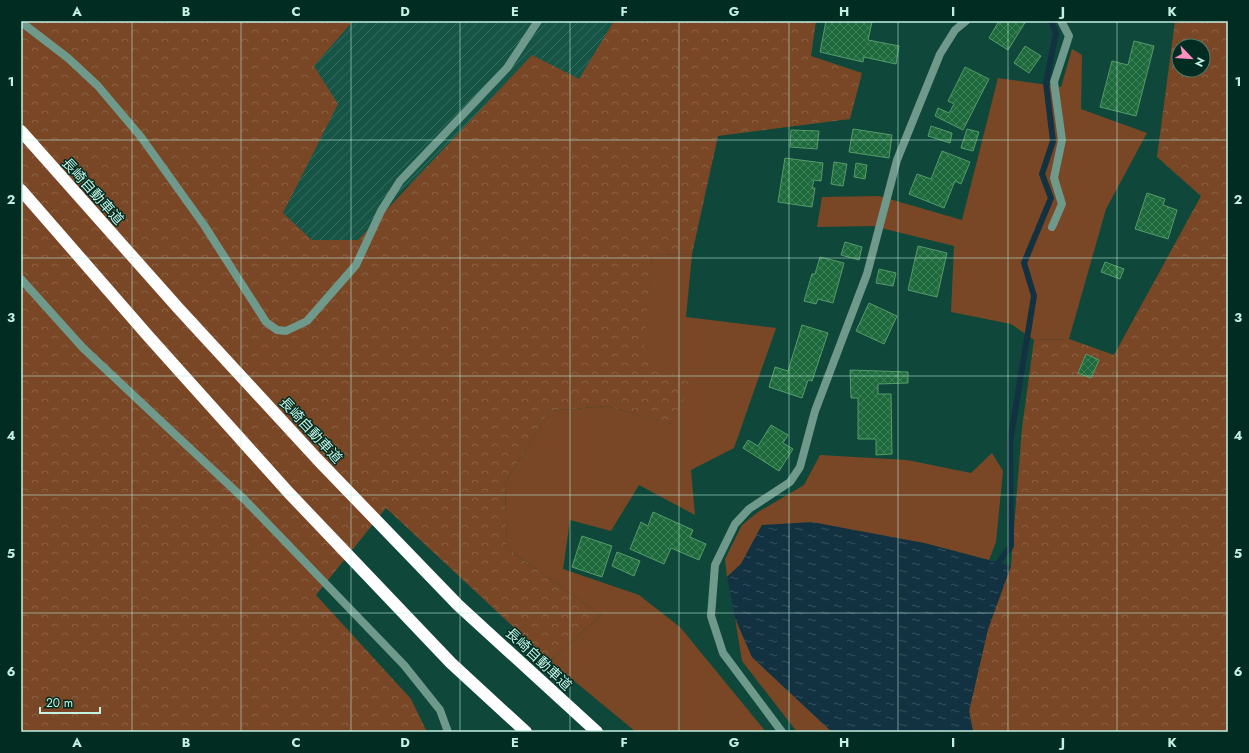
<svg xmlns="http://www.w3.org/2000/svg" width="1249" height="753" font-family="Jost,'Noto Sans JP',sans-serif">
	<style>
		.industrial { fill: url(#industrial-furrows) }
		.green { fill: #794725 }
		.forest { fill: url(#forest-crowns); fill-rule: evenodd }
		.water { fill: url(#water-ripples) }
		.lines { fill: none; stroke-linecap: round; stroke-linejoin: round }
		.stream { stroke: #133241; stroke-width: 6 }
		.building { fill: url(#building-cross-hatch); stroke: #549b6a }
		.street { stroke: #6e998b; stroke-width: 8 }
		.highway { stroke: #fefefe; stroke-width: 12 }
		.grid { fill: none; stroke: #c3f1e2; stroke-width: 1; stroke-opacity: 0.55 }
		.labels { text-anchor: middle; stroke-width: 3; stroke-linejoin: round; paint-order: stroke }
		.street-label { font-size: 14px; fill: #c3f1e2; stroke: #002c22 }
		.neatline { fill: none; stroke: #c3f1e2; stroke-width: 1.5 }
		.grid-label { font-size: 13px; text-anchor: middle; font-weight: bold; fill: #c3f1e2 }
	</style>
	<defs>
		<pattern id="industrial-furrows" width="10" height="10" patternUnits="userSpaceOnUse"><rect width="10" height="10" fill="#165546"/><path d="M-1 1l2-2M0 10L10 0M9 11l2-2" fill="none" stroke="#366e60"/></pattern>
		<pattern id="forest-crowns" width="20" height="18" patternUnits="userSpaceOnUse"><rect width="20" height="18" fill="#794725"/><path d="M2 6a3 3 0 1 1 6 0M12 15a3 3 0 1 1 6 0" fill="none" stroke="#8a6244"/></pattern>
		<pattern id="water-ripples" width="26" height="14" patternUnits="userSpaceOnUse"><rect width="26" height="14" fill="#133241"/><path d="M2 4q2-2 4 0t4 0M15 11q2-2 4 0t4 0" fill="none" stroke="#34505c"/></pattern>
		<pattern id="building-cross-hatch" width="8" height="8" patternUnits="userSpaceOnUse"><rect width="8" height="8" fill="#1f6a3c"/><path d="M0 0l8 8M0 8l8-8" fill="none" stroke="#3e8058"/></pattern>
	</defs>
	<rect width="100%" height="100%" fill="#0f483a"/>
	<polygon class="industrial" points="353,21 614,21 579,80 407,186 358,240 312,240 283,213 337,104 314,66"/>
	<g class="green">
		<polygon points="1072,49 1082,55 1081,109 1147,133 1106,209 1069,339 1034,340 1011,324 951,312 954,246 873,226 817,227 822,197 879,196 962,220 998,78 1061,87"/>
		<polygon points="692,254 686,317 776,328 734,448 691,470 695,515 639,485 611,531 570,520 563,569 639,595 680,627 766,732 636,732 550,661 601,615 507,548 505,484 549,411 607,406 671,424 642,358 652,255"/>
		<polygon points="992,453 1003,471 996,542 989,560 924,543 762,525 741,564 727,577 725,559 742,525 758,512 804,485 820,455 907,460 971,473"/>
		<polygon points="735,618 752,657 832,732 797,732 742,661"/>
	</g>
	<g class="forest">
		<polygon points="21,21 353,21 314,66 338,104 283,213 312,240 358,240 532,55 579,79 614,21 816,21 811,56 862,73 850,119 718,136 692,254 652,255 643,358 692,384 670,424 607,406 549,411 505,484 507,548 601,615 550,661 386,508 316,595 411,699 427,732 21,732"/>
		<path d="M1175,21h53v711h-255l-4,-21 19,-82 23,-63 11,-138 12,-88 35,-1 45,16 87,-159 -44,-39zM1179,46h24v24h-24z"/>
	</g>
	<polygon class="water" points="812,522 924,543 1011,566 988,629 969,711 973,732 832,732 752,657 735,618 727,577 741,564 762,525"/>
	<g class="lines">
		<polyline class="stream" points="994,568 1011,546 1010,442 1034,296 1024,263 1051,198 1042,174 1053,141 1046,83 1056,33 1051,21"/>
	</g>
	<g class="building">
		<polygon points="826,21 872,22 868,40 899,46 896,64 864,57 863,62 820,52"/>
		<polygon points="999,21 1026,21 1008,50 989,38"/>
		<polygon points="1134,41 1154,46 1136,116 1100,107 1112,61 1128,65"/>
		<polygon points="1025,46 1041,56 1029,73 1014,63"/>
		<polygon points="965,67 989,79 963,130 935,116 938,108 949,113 954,104 948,101"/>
		<polygon points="931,126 952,133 950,143 928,136"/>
		<polygon points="853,129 892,135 889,158 849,152"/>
		<polygon points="967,129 979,132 973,151 961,148"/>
		<polygon points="791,130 819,131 817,149 790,147"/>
		<polygon points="942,151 970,162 961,184 955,181 944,208 909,194 917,174 931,179"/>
		<polygon points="785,158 823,163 821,181 814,180 812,188 815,188 812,207 778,202"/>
		<polygon points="834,162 847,164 843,186 831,184"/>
		<polygon points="856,163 867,165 865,179 854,177"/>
		<polygon points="1147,193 1165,199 1163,205 1177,210 1168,239 1135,229"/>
		<polygon points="845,242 862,247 859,260 841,255"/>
		<polygon points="918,246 947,253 937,297 908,290"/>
		<polygon points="820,257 844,263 833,303 818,299 816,304 804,301 812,274 815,274"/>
		<polygon points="1105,262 1124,269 1120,279 1101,272"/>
		<polygon points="879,269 896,273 893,286 876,283"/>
		<polygon points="869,303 897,316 884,344 856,331"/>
		<polygon points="802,325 828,333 812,381 808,380 802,398 769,387 775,367 788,371"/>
		<polygon points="1086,354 1099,360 1091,378 1078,373"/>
		<polygon points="850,370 908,372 908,383 878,384 878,394 891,394 892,454 876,455 876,439 858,439 858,398 851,398"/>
		<polygon points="771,425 788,435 783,443 793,449 779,471 743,448 748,440 758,446"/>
		<polygon points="653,512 693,530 690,537 706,544 699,560 671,548 664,564 630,549 641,522 648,526"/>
		<polygon points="582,536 612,546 602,577 572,567"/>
		<polygon points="617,552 640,561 634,576 612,566"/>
	</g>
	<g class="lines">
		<g class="street">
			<polyline points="21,22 68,58 98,86 141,137 204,225 266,322 277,330 286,331 307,321 356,265 381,211 400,181 507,68 538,21"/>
			<polyline points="1052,227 1062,204 1054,178 1062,140 1054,82 1069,36 1061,21"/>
			<polyline points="21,279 83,348 245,500 404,665 440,710 448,732"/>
			<polyline points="782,732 723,653 711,616 715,565 735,524 749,509 790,482 800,467 815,411 867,274 897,160 940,54 955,30 966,21"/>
		</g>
		<g class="highway">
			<polyline points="21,131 179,309 319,461 458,605 597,732"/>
			<polyline points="21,190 149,337 289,493 451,663 526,732"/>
		</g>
	</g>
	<path class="grid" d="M132,21v711M241,21v711M351,21v711M460,21v711M570,21v711M679,21v711M789,21v711M898,21v711M1008,21v711M1117,21v711M21,140h1207M21,258h1207M21,376h1207M21,495h1207M21,613h1207"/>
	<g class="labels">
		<g class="street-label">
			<text transform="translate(93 191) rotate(48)" y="5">長崎自動車道</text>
			<text transform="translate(311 430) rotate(47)" y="5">長崎自動車道</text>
			<text transform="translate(539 659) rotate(43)" y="5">長崎自動車道</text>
		</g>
	</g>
	<rect width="1249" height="753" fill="none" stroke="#002c22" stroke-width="44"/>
	<g transform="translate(1191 58) rotate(115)"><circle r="19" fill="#002c22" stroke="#4e7b6f"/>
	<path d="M0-3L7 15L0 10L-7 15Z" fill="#fd8ec0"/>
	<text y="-6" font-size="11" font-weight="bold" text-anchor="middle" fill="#c3f1e2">N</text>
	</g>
	<path d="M40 707v6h60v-6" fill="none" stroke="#c3f1e2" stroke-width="2"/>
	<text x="46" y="707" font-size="12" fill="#c3f1e2" stroke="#002c22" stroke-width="3" paint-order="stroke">20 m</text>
	<rect x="22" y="22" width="1205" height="709" class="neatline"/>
	<g class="grid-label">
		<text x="77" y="16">A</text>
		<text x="186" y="16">B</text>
		<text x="296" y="16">C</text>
		<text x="405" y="16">D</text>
		<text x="515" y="16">E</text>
		<text x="624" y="16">F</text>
		<text x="734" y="16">G</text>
		<text x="844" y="16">H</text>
		<text x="953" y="16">I</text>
		<text x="1063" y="16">J</text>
		<text x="1172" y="16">K</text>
		<text x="11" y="86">1</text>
		<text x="1238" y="86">1</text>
		<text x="11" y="204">2</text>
		<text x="1238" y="204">2</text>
		<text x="11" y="322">3</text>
		<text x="1238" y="322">3</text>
		<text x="11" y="440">4</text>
		<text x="1238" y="440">4</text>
		<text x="11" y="558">5</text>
		<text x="1238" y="558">5</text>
		<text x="11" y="676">6</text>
		<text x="1238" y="676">6</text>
		<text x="77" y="747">A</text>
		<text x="186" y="747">B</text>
		<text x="296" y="747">C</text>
		<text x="405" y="747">D</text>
		<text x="515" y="747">E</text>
		<text x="624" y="747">F</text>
		<text x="734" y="747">G</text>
		<text x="844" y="747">H</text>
		<text x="953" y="747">I</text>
		<text x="1063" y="747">J</text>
		<text x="1172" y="747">K</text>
	</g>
</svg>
